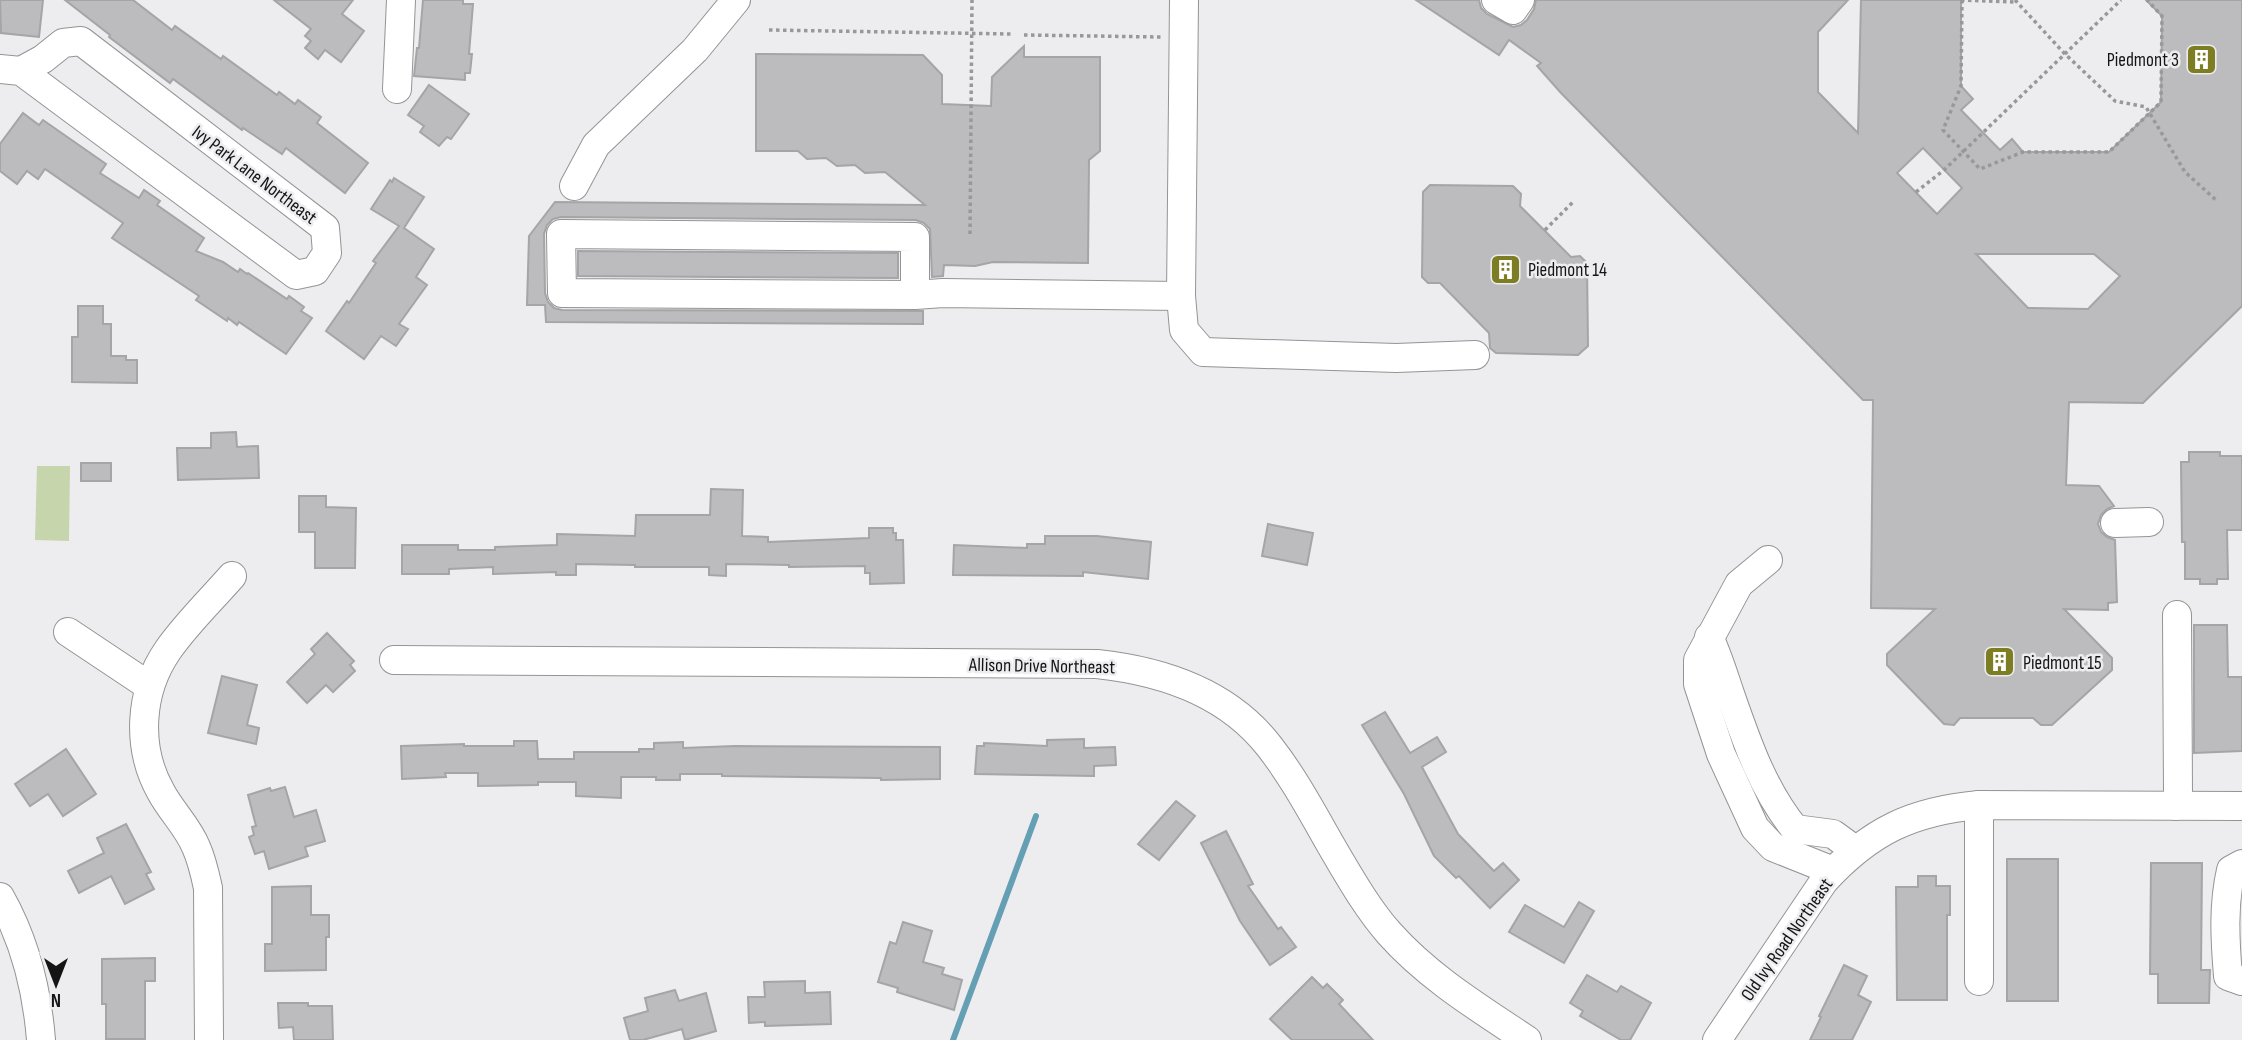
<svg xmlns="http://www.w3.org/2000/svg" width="2242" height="1040" font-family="'Sofia Sans Condensed',sans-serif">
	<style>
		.green { fill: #c6d5ac }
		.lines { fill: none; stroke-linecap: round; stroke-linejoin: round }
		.stream { stroke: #659fb4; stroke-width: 6 }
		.building { fill: #bcbbbd; stroke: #a5a4a6; stroke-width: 2; fill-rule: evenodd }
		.minor-casing { stroke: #939495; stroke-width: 30 }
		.path { stroke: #98989a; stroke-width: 3.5; stroke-dasharray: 3.5 3.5; stroke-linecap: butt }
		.minor { stroke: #fff; stroke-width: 28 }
		.labels { text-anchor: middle; stroke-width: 5; stroke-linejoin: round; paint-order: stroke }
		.poi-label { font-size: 19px; fill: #141415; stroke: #ededef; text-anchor: start }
		.street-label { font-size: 19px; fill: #141415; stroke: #ededef }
	</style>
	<rect width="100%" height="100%" fill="#ededef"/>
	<polygon class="green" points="37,466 70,466 69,541 35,540"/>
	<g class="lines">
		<polyline class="stream" points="953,1040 1036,816"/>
	</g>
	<g class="building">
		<polygon points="0,0 43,0 39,37 1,33"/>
		<polygon points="65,0 133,0 172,30 175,26 221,59 223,56 277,95 279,92 295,104 298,100 321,117 317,123 368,163 345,193 286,148 282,154 243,128 242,130 173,79 170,83 109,37 110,35"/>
		<polygon points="274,0 353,0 342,14 364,31 341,62 325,50 318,59 305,48 311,41 305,36 311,29"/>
		<polygon points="423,0 463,0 463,4 473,4 469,54 472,54 470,73 465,73 465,80 414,76 417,48 419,48"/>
		<path d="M1416,0h63l2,8 6,6 26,13 8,-2 6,-5 7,-11 2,-9h312l-30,32v60l40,41 3,-133h100v86l12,13 -12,11 39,40 12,-11 11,13h86l52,-50 1,-86 -16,-16h96v306l-99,97 -74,-1 -3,83 33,1 15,20 -7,3 -6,6 -3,9 3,8 6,5 8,3 2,62 -9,1v7l-44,-1 48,49v12l-60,55h-11l-8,-7h-73l-6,7 -10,-1 -57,-59v-11l48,-45 -64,-1 2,-208h-10l-302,-307 -24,-27 4,-3 -32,-23 -10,15zM1923,148l39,40 -25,26 -40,-41zM1976,254h118l26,22 -32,33 -60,-1z"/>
		<polygon points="1024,46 1024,57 1100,57 1100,151 1089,160 1088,263 993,262 975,266 944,265 943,276 932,277 930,229 924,223 916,220 561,217 553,219 547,225 544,234 545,293 548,302 554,308 562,310 923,311 923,324 546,322 545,305 527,305 529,236 555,202 925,205 885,172 865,173 855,165 837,166 826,158 807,159 798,151 756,151 756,54 923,55 942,75 942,104 991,106 992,77"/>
		<polygon points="429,85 469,114 451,139 447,137 439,146 420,132 424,126 408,115"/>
		<polygon points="23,113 39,125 43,120 106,164 100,173 139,198 144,190 160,201 157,205 204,238 196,251 223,262 238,272 240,269 247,274 248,273 287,299 289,296 304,307 301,311 312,318 286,354 239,322 237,325 228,318 227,321 196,300 199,296 112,238 123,223 45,169 38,179 27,171 17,184 0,171 0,144"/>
		<polygon points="394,178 424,197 404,228 434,249 416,277 427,285 399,324 408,329 396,346 381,336 364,359 326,331 347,301 349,303 376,263 373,261 399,226 371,209 390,180 392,182"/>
		<polygon points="1430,185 1513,186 1521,194 1520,206 1571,257 1580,256 1587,263 1588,346 1578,355 1496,353 1490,348 1489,333 1440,283 1428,283 1422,277 1423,192"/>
		<polygon points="578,251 898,253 898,278 578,276"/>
		<polygon points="78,306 103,306 103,324 111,324 111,356 126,356 126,360 137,360 137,383 72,382 72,337 78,337"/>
		<polygon points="236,432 237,447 258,446 259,478 178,480 177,448 211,448 211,433"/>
		<polygon points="2189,452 2220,452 2220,456 2242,456 2242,530 2227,530 2228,579 2217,579 2217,584 2200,584 2200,579 2185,579 2185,542 2182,542 2181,462 2189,462"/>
		<rect x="81" y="463" width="30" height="18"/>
		<polygon points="711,489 743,490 742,536 768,537 768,542 869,538 869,528 893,528 893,533 896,533 896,540 903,540 904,583 870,584 870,573 865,573 865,566 789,567 789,565 726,564 726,576 709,575 709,567 635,567 635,565 576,564 576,575 556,575 556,572 493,574 493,567 449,569 449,574 402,574 402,545 458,545 458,550 495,550 495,547 557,545 557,534 635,536 636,515 710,515"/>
		<polygon points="299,496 326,496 326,507 356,508 355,568 315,568 315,532 299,532"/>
		<polygon points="1268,524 1313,533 1307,565 1262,556"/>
		<polygon points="1045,536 1097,536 1151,542 1148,579 1083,572 1083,576 953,575 954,545 1027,548 1027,544 1045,544"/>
		<polygon points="2194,625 2227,625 2228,677 2242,677 2242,751 2194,753"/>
		<polygon points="327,633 354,661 350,665 355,671 333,692 326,685 307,703 287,682 315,654 311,649"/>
		<polygon points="222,676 257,685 247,725 259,728 256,744 208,733"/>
		<polygon points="1385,712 1410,753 1437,737 1446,752 1422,767 1458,834 1494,871 1503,863 1519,880 1490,908 1459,876 1456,878 1434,856 1404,794 1362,725"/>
		<polygon points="1084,739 1084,748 1115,747 1116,765 1094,766 1094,776 975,774 977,746 984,746 984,743 1047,746 1047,740"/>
		<polygon points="514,741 537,741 538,759 574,759 574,752 639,752 639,749 654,749 654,743 683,742 683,748 735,746 940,747 940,779 881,780 881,778 722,776 722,774 680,774 680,780 656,780 656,777 621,777 621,798 576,796 576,782 538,782 538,785 478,786 478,773 445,773 446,777 402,779 401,746 464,744 464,746 514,746"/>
		<polygon points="66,749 96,794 63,816 48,794 30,806 15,784"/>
		<polygon points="285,787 294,817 316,810 325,841 305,847 308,856 269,869 264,851 255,854 249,837 254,835 252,827 256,826 248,795 270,788 271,791"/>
		<polygon points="1176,801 1195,816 1159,860 1138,844"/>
		<polygon points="126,824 151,872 146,874 154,889 125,904 111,876 79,893 68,871 104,853 97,838"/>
		<polygon points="1226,831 1253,884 1248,886 1278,929 1281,927 1296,947 1270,965 1240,921 1201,843"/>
		<rect x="2007" y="859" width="51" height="142"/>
		<polygon points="2151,863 2202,863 2201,970 2210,970 2209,1003 2158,1003 2158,974 2150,974"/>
		<polygon points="1918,876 1936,876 1936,886 1950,886 1950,915 1947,915 1947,1000 1897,1000 1896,887 1918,887"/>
		<polygon points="311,886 311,915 329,915 329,937 326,937 326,970 265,971 265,944 272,944 272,887"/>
		<polygon points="1579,902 1594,911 1564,963 1509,932 1525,905 1564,927"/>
		<polygon points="903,922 932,931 923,962 944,968 942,974 962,980 954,1010 897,992 898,988 878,982 890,942 896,944"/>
		<polygon points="155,958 155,981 145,981 145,1039 106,1039 106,1004 102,1004 102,959"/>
		<polygon points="1844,965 1867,976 1858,995 1871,1002 1852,1040 1810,1040 1821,1017 1819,1016"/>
		<polygon points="1587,975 1617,992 1621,986 1651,1003 1630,1040 1621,1040 1580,1016 1583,1011 1570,1003"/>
		<polygon points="1312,977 1323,988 1327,984 1343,1000 1339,1004 1373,1040 1292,1040 1270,1019"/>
		<polygon points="805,981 805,993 830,992 831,1024 765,1026 765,1022 749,1023 748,997 765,997 764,982"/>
		<polygon points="675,990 679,1001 706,993 716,1031 685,1040 682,1029 643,1040 630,1040 624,1018 648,1011 645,998"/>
		<polygon points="278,1003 308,1003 308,1006 332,1006 333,1040 294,1040 293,1027 279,1028"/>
	</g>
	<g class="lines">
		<defs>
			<g id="minor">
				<polyline points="1184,0 1181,296 1184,330 1203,352 1396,358 1475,355"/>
				<polyline points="1496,0 1513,10 1520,0"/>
				<polyline points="0,69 21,71 296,275 315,271 327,253 325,228 81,41 63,43 43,59 21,71"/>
				<polyline points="397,89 401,0"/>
				<polyline points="574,186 596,145 695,50 736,0"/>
				<polyline points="915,295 915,237 561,234 562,293 915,295 943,293 1181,296"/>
				<polyline points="2115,523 2149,522"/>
				<polyline points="1768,560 1739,584 1698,660 1698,684 1721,754 1755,828 1773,847 1833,871"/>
				<polyline points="68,632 149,686"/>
				<path d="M1709,637c8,17 13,33 19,51 17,49 34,101 67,141l38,5 22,16"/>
				<path d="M394,660l703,4c65,7 130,28 172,82 26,33 46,72 67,108 16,27 32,55 53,79 39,44 90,75 138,107"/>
				<polyline points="2176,806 2178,792 2177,615"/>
				<path d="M2242,864l-11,6c-8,35 -6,70 -3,106l14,5"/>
				<path d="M0,897c25,44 37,93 41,143"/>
				<polyline points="1979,981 1979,805"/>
				<path d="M209,1040l-1,-152c-3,-14 -6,-28 -12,-41 -8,-20 -25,-36 -35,-55 -25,-44 -22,-100 7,-142 18,-26 43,-50 64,-74"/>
				<path d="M1717,1040l107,-159c46,-50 88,-70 155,-76l263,1"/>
			</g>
		</defs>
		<use href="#minor" class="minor-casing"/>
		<g class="path">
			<polyline points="1961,0 2015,2"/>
			<polyline points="1962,0 1961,86 1943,130 1980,169 2023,152 2109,152 2161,102 2162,16 2147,0"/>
			<polyline points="2015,0 2064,53 2115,101 2146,107 2185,172 2217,201"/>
			<polyline points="769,30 1011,34"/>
			<polyline points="1024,35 1161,37"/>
			<polyline points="1916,192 1944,170 2121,0"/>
			<polyline points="1545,230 1573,202"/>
			<polyline points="970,234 972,0"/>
		</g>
		<use href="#minor" class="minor"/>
	</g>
	<defs>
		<symbol id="building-square" viewBox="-11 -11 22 22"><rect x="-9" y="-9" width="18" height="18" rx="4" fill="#7d7d24" stroke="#ededef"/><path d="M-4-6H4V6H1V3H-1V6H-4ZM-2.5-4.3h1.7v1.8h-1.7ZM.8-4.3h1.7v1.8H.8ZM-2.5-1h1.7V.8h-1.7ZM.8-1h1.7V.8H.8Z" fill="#fff"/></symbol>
	</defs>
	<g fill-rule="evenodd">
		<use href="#building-square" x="2184" y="42" width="35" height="35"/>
		<use href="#building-square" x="1488" y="252" width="35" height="35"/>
		<use href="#building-square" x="1982" y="644" width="35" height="35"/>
	</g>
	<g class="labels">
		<g class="poi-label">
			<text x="2179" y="66" text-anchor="end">Piedmont 3</text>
			<text x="1528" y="276">Piedmont 14</text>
			<text x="2023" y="669">Piedmont 15</text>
		</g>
		<g class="street-label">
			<text transform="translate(255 174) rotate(37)" y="7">Ivy Park Lane Northeast</text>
			<text transform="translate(1042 665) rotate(1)" y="7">Allison Drive Northeast</text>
			<text transform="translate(1786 939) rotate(-55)" y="7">Old Ivy Road Northeast</text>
		</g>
	</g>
	<g transform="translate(56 984) rotate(180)" stroke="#ededef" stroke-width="5" paint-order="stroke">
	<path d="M0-5L12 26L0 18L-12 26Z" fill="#141415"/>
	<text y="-10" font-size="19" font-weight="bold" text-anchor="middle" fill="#141415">N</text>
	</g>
</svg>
